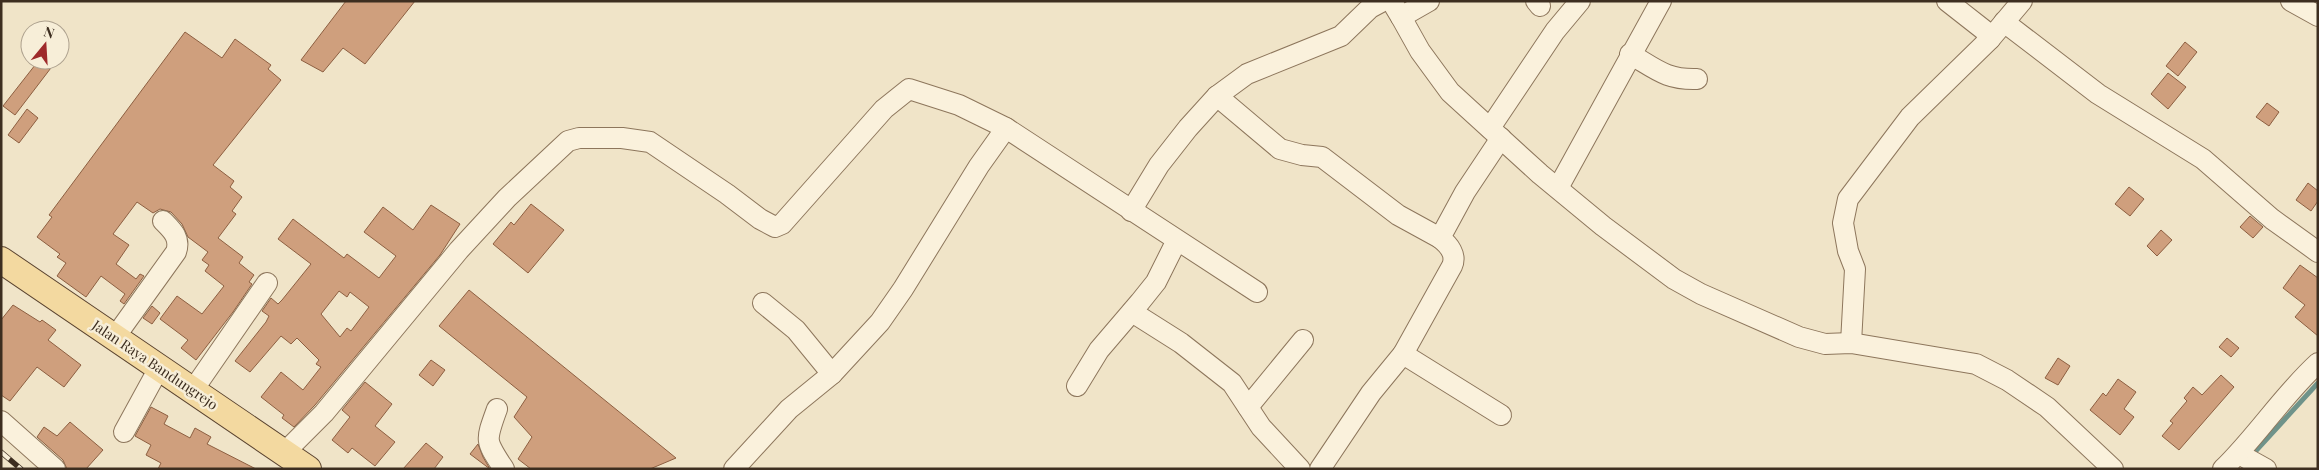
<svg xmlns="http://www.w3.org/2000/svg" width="2319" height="470" font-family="'Playfair Display',serif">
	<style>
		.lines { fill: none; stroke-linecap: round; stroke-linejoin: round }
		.stream { stroke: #6f938a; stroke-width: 5 }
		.building { fill: #cf9f7d; stroke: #8d5f41; fill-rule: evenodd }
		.minor-casing { stroke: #8d765c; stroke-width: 22 }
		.major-casing { stroke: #5b4430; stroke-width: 28 }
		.minor { stroke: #faf1dc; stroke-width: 20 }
		.major { stroke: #f3d9a0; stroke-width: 26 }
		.rail-casing { stroke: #3d2e20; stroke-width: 5.5 }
		.rail { stroke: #f7eed8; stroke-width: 4; stroke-dasharray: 11; stroke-linecap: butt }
		.labels { text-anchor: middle; stroke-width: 5; stroke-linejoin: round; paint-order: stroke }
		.street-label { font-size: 14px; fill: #3d2e20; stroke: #f7eed8 }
	</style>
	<rect width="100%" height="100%" fill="#f0e4c8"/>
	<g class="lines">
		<polyline class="stream" points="2252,455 2318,383"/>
	</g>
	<g class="building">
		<polygon points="346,1 415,1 365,64 343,48 323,72 301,60"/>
		<polygon points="185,32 222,58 235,39 271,65 268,69 281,80 213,165 234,181 230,187 242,197 232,211 236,214 218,238 243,257 239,263 254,275 249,282 252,284 233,312 196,360 181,348 188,340 160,319 177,296 202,314 224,286 205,271 209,265 202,260 208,252 188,237 182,224 171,212 160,209 153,213 137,202 113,234 129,245 116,264 136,279 140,274 144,276 124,304 120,301 125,294 101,276 86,297 57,276 66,263 57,257 60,254 37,237 52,217 49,215"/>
		<polygon points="2185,42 2197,52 2178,76 2166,66"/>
		<polygon points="39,60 57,60 15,115 3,106"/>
		<polygon points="2168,73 2186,87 2168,109 2151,94"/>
		<polygon points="2267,103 2279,112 2269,126 2256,117"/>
		<polygon points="27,109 38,118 19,143 8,135"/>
		<polygon points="2308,183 2318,191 2318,201 2311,211 2296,200"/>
		<polygon points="2129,187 2144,199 2130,216 2115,204"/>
		<polygon points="531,204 564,230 528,273 493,244 511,222 514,225"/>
		<path d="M431,205l29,19 -20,31 -125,150 -21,22 -12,-9 2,-3 -23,-18 20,-25 22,18 18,-23 -5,-3 3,-4 -22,-22 -6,6 -10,-8 -31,36 -15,-11 31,-39 3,-6 -7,-5 9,-13 7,6 4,-4 29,-36 -33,-25 15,-20 51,39 3,-4 32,24 17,-22 -32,-24 19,-25 30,23zM339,291l8,6 3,-5 19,15 -18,24 -4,-3 -7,9 -19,-23z"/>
		<polygon points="2250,216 2263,227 2253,238 2240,227"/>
		<polygon points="2161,230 2172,240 2157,256 2147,246"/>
		<polygon points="2300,265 2318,278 2318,336 2295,317 2305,305 2283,288"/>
		<polygon points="469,290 676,458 650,469 531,469 518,459 532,437 514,417 527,397 439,326"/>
		<polygon points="13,305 40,322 42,320 56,330 48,340 81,365 64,387 37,367 10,401 1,395 1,320"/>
		<polygon points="152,306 160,313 152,324 143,318"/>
		<polygon points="2227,338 2239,348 2231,357 2219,347"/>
		<polygon points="2058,358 2070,366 2058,385 2045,378"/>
		<polygon points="431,360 445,370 433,386 419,375"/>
		<polygon points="2221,375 2234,387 2179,450 2162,436 2173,423 2170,421 2187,401 2184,398 2193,387 2202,395"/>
		<polygon points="2118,379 2136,392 2124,409 2134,417 2120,435 2090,410 2103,393 2106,396"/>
		<polygon points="365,382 392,404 375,426 395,442 375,466 352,448 348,453 332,440 350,417 342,410"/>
		<polygon points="151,407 168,416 164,424 190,438 195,428 211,437 207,444 256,469 158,469 161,463 146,455 151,445 135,436"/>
		<polygon points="70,422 103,450 86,469 67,469 63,460 37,437 44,427 57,436"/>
		<polygon points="426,443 443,457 434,469 403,469"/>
		<polygon points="478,444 483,457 490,469 470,454"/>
	</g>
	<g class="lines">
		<defs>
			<g id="minor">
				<polyline points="1536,1 1540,6"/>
				<polyline points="1947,1 1984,30 1990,39"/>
				<polyline points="2291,1 2318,16"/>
				<polyline points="1395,7 1401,17 1429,1"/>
				<polyline points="1401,17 1420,51 1450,92 1540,174 1603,226 1674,279 1701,294 1799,337 1825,344 1851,343 1976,364 2007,380 2047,407 2113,469"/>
				<polyline points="2004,22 2098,94 2203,159 2272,219 2318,252"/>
				<path d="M1630,54c26,15 36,26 67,25"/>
				<polyline points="1217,96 1280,149 1302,155 1322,157 1398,215 1440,238"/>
				<polyline points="1490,128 1555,31 1580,1"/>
				<polyline points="1558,188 1661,1"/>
				<polyline points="1131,211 1159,165 1188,128 1217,96 1247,74 1341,36 1370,8 1383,1"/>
				<polyline points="763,303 796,330 832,374"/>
				<polyline points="1132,312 1181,343 1232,383 1261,427 1300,469"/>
				<path d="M115,337l61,-85c5,-14 -4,-22 -13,-31"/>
				<polyline points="1851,343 1855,269 1848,251 1843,223 1848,199 1910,117 1990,39 2022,1"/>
				<polyline points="1403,354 1501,415"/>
				<polyline points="1077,386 1099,350 1140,302 1156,282 1174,246 1180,243"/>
				<polyline points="193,390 267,283"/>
				<polyline points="1248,407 1303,340"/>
				<path d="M497,409c-12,33 -12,31 7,60"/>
				<polyline points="1,421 55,469"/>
				<polyline points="124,432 159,368"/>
				<polyline points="284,453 324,413 459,250 507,198 568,141 579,138 622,138 650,142 727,194 760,219 775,227 782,224 884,109 909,89 959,105 1006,128"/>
				<polyline points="2239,454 2266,469"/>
				<polyline points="734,469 789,409 832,374 880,322 903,289 979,166 1006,128 1257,292"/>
				<path d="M1320,469l51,-76 32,-39 49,-88c5,-11 -3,-21 -12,-28l25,-46 36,-54"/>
				<path d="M2223,469c34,-33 60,-74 95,-106"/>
			</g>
			<polyline id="major" points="1,260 308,469"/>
		</defs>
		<use href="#minor" class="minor-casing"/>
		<use href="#major" class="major-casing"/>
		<use href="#minor" class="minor"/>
		<use href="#major" class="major"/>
		<defs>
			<polyline id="rail" points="1,452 21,469"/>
		</defs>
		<use href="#rail" class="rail-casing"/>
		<use href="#rail" class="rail"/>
	</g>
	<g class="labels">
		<g class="street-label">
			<text transform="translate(155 365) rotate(34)" y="5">Jalan Raya Bandungrejo</text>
		</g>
	</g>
	<rect width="2319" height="470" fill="none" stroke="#3d2e20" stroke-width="5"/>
	<g transform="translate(45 45) rotate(18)"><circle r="24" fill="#f7eed8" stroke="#ada18e"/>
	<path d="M0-4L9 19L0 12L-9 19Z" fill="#9e2a2b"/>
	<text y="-8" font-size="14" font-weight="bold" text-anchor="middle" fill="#3d2e20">N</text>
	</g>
</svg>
